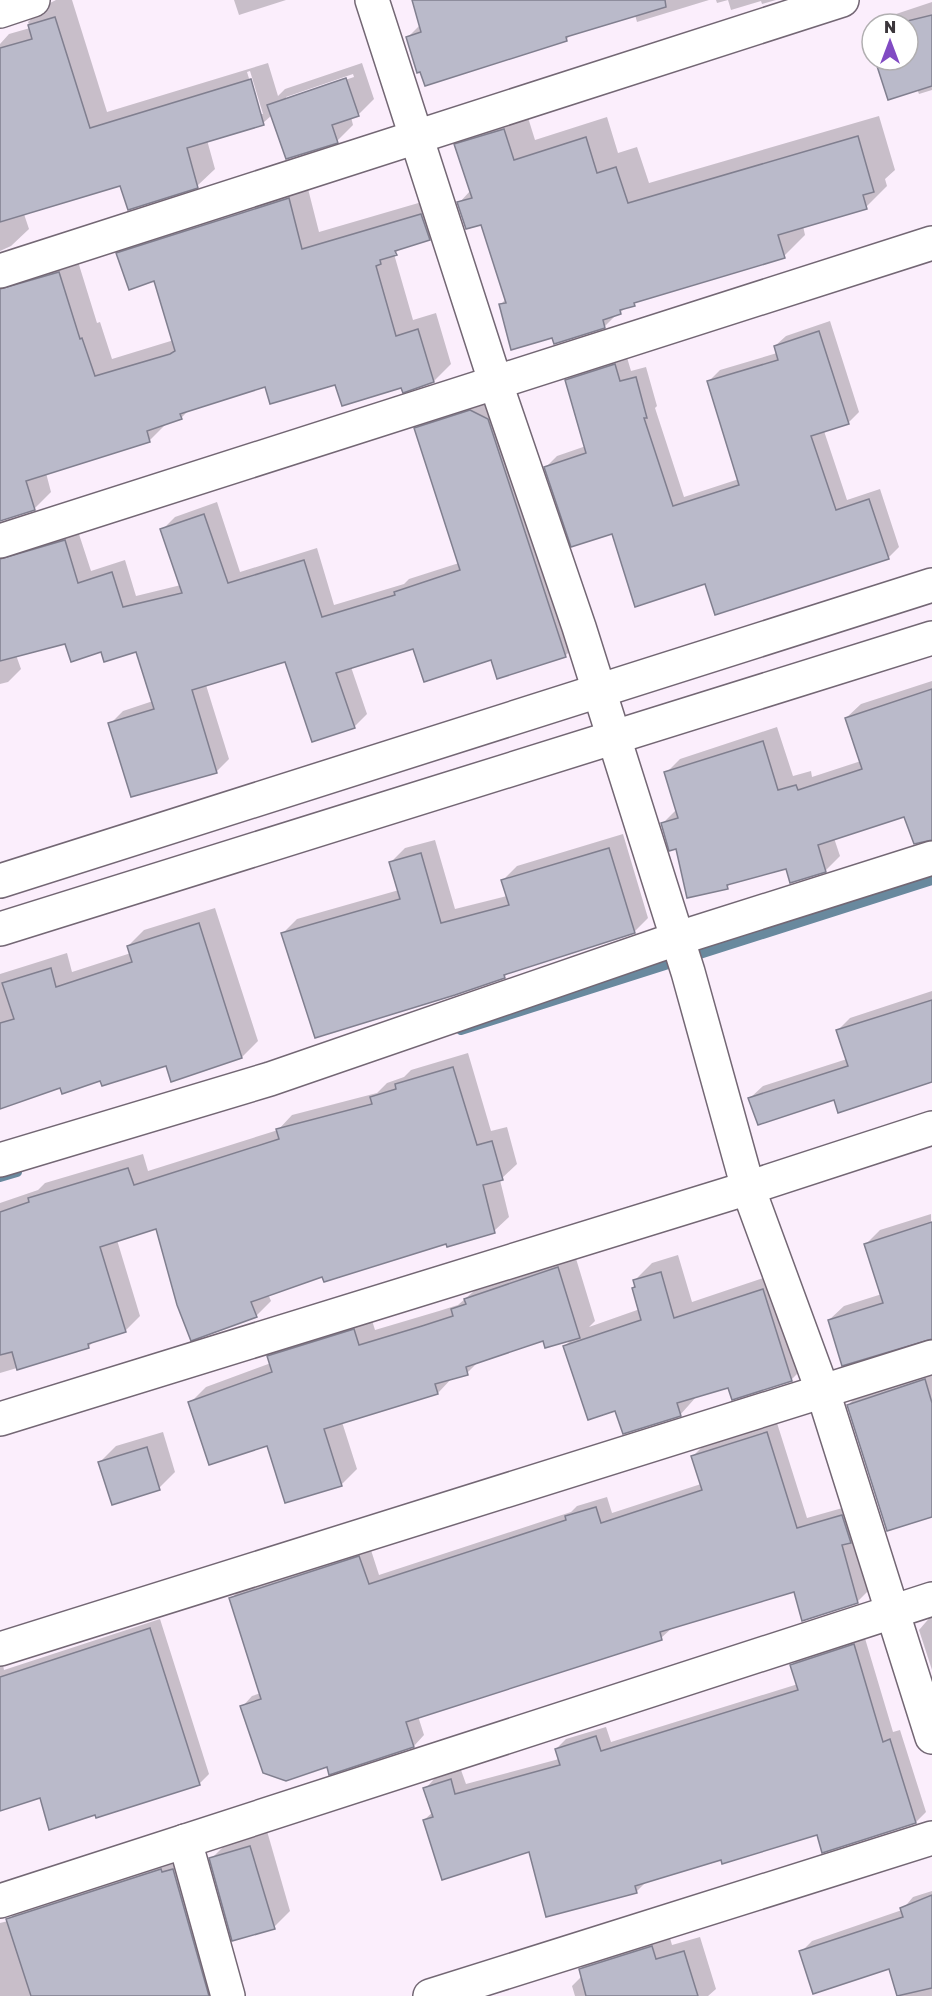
<svg xmlns="http://www.w3.org/2000/svg" width="932" height="1996" font-family="'Golos Text',sans-serif">
	<style>
		.shadow { fill: #0003; fill-rule: evenodd }
		.lines { fill: none; stroke-linecap: round; stroke-linejoin: round }
		.stream { stroke: #69899e; stroke-width: 10 }
		.building { fill: #babaca; stroke: #807f8f; stroke-width: 1.5 }
		.minor-casing { stroke: #736774; stroke-width: 36 }
		.minor { stroke: #fff; stroke-width: 33 }
	</style>
	<rect width="100%" height="100%" fill="#fbeefc"/>
	<g class="shadow">
		<path d="M56,0h16l35,112 161,-49 10,33 7,-7 77,-26 12,36 -16,16 -7,2 2,8 -16,16 -65,-26 -9,8 -56,17 8,29 -18,17 -76,-2 -97,30 5,15 -18,17 -11,5v-207l9,-10 21,-6 -2,-6 18,-17zM250,71l13,43h-3l-13,-42zM353,74l1,3 -68,23v-3z"/>
		<polygon points="234,0 286,0 239,15"/>
		<polygon points="419,0 709,0 637,22 635,15 572,33 566,40 408,37 420,25"/>
		<polygon points="716,0 728,0 717,3"/>
		<polygon points="728,0 776,0 762,4 761,1 731,10"/>
		<polygon points="932,2 932,90 919,94 917,89 876,60 908,60 908,24 877,24 884,18"/>
		<polygon points="872,29 872,46 868,33"/>
		<polygon points="525,108 535,140 607,117 618,153 637,147 649,183 879,116 895,170 885,179 887,186 866,207 803,226 805,235 784,256 639,300 617,314 605,326 553,336 500,305 506,299 482,223 459,203 471,190 456,145 477,124"/>
		<polygon points="306,181 319,232 439,197 446,221 429,239 402,247 394,254 413,320 436,313 451,364 434,381 402,386 336,383 266,386 190,409 181,418 167,423 149,441 46,473 51,492 34,509 0,502 0,260 76,255 97,323 100,322 112,359 174,340 155,279 118,254 135,236"/>
		<polygon points="830,321 859,412 848,423 824,431 847,500 880,489 899,547 888,558 706,582 613,532 546,467 557,456 586,446 566,381 577,370 626,354 631,371 646,367 657,406 655,408 684,497 739,479 709,381 720,370 777,353 775,346 786,336"/>
		<polygon points="484,398 578,643 565,656 492,658 414,647 351,667 367,714 354,727 286,660 206,685 229,759 216,772 110,724 123,711 153,701 137,650 102,650 66,642 16,655 21,669 8,682 0,684 0,595 5,560 17,547 77,528 91,571 125,560 136,596 181,585 162,530 175,517 217,502 240,572 317,548 334,605 404,584 409,579 459,563 416,429 429,416"/>
		<polygon points="932,681 932,839 905,815 834,838 840,856 826,870 791,881 787,867 732,882 727,887 677,847 662,824 677,809 666,773 680,759 777,727 793,776 811,771 812,777 861,761 846,718 861,704"/>
		<polygon points="623,834 648,918 634,932 510,971 504,977 283,933 297,919 399,890 391,862 405,848 435,840 455,909 507,896 503,880 517,866"/>
		<polygon points="215,908 258,1041 242,1057 167,1065 61,1086 0,1107 0,974 67,953 72,972 131,953 128,946 144,930"/>
		<polygon points="932,991 932,1081 835,1098 750,1098 763,1086 847,1059 837,1031 850,1018"/>
		<polygon points="468,1053 491,1131 507,1127 517,1164 500,1180 509,1217 494,1231 323,1275 268,1294 271,1301 256,1316 157,1228 117,1240 140,1316 125,1331 95,1340 88,1347 0,1373 0,1203 38,1190 45,1183 143,1154 148,1171 278,1130 292,1115 377,1093 387,1083 404,1077 411,1070"/>
		<polygon points="931,1214 932,1328 829,1320 844,1306 882,1294 866,1244 880,1230"/>
		<polygon points="574,1252 595,1321 589,1327 640,1309 635,1280 652,1263 678,1255 692,1302 781,1272 809,1362 791,1380 729,1386 697,1396 680,1415 616,1409 565,1346 573,1338 544,1339 479,1361 467,1373 453,1377 438,1393 342,1422 357,1469 341,1485 190,1403 206,1387 271,1363 268,1357 284,1341 370,1314 375,1330 439,1311 458,1305 482,1284"/>
		<polygon points="932,1362 932,1516 888,1529 850,1403 873,1380"/>
		<polygon points="777,1423 807,1518 853,1505 853,1538 868,1591 857,1602 795,1590 672,1628 661,1638 418,1716 424,1735 414,1746 330,1773 327,1766 242,1707 252,1696 261,1693 231,1599 241,1588 370,1547 379,1575 571,1512 577,1506 607,1497 612,1513 701,1484 693,1456 703,1446"/>
		<polygon points="163,1432 175,1472 159,1488 100,1462 116,1446"/>
		<polygon points="932,1615 932,1670 919,1630"/>
		<polygon points="160,1619 209,1774 199,1784 96,1814 41,1797 0,1809 0,1666 3,1665 4,1670"/>
		<polygon points="864,1635 893,1732 900,1730 926,1812 916,1822 818,1833 647,1881 636,1892 530,1850 424,1820 433,1812 425,1789 435,1778 461,1770 466,1784 559,1759 556,1749 566,1739 606,1727 611,1742 798,1684 792,1665 802,1655"/>
		<polygon points="267,1831 290,1911 274,1927 211,1859 227,1843"/>
		<polygon points="176,1854 234,1996 0,1996 0,1923 8,1921 23,1904"/>
		<polygon points="932,1891 932,1996 899,1996 890,1967 801,1952 812,1941 902,1910 913,1897"/>
		<polygon points="668,1931 672,1945 700,1937 716,1989 708,1996 575,1996 572,1986 582,1976 580,1969 596,1954"/>
	</g>
	<g class="lines">
		<g class="stream">
			<polyline points="461,1030 932,880"/>
			<polyline points="0,1177 17,1172"/>
		</g>
	</g>
	<g class="building">
		<polygon points="412,0 665,0 666,7 566,37 567,41 425,86 420,72 417,73 406,37 421,32"/>
		<polygon points="932,15 932,86 888,100 875,60 908,60 908,24 895,24"/>
		<polygon points="55,17 90,128 251,79 264,125 187,148 198,188 128,210 120,186 0,222 0,48 32,39 28,25"/>
		<polygon points="346,78 359,116 332,125 338,143 286,159 267,105"/>
		<polygon points="504,129 514,160 586,137 597,173 616,167 628,203 858,136 874,192 863,195 867,209 778,235 785,258 634,303 635,306 620,310 621,314 603,320 605,328 554,344 552,338 511,350 499,304 506,303 481,225 466,229 457,202 472,198 454,144"/>
		<polygon points="289,198 302,249 421,214 430,240 395,251 397,255 380,260 381,264 376,266 396,336 418,329 434,382 403,393 401,388 342,406 335,385 270,404 265,387 180,414 182,419 147,431 150,442 26,481 35,510 0,521 0,289 59,272 80,339 82,338 95,376 170,354 175,351 154,281 129,290 116,253"/>
		<polygon points="819,331 849,424 811,436 836,510 869,499 889,559 715,615 705,584 635,607 612,534 571,547 544,467 586,453 565,380 615,364 620,381 636,377 647,418 644,418 673,506 739,485 707,381 778,360 774,346"/>
		<polygon points="470,410 488,419 566,657 497,679 491,660 424,682 413,649 336,673 355,728 312,742 285,662 192,690 217,773 131,797 108,723 154,709 136,652 104,662 101,652 71,662 65,644 0,661 0,559 65,540 78,583 112,572 123,607 182,593 160,529 204,514 228,583 304,560 322,617 395,595 394,592 460,570 414,428"/>
		<polygon points="932,689 932,840 914,844 904,817 818,845 826,872 790,883 786,869 727,885 728,889 687,898 676,849 669,851 661,823 678,818 664,772 763,741 778,790 796,785 798,790 862,769 845,718"/>
		<polygon points="609,848 635,933 504,975 505,978 455,995 315,1038 281,933 400,899 389,862 421,853 441,923 509,905 501,880"/>
		<polygon points="199,923 242,1058 171,1082 166,1066 102,1086 100,1081 62,1094 60,1088 0,1109 0,1023 14,1019 2,983 51,968 56,987 132,962 127,946"/>
		<polygon points="932,1000 932,1082 838,1113 834,1100 758,1125 748,1098 848,1066 836,1030"/>
		<polygon points="453,1067 477,1145 492,1141 503,1180 483,1185 495,1233 447,1247 446,1244 324,1282 322,1277 251,1302 257,1317 191,1341 177,1305 156,1229 100,1247 126,1332 88,1344 89,1348 17,1370 12,1352 0,1355 0,1212 29,1202 28,1198 128,1168 134,1185 279,1139 276,1129 372,1104 370,1097 396,1089 395,1084"/>
		<polygon points="932,1222 932,1339 842,1366 828,1320 883,1303 864,1244"/>
		<polygon points="558,1267 580,1338 545,1348 543,1341 466,1367 468,1375 435,1384 438,1394 324,1429 342,1486 285,1503 267,1446 209,1465 188,1402 272,1372 267,1356 354,1329 359,1345 422,1326 453,1316 451,1309 466,1304 464,1299"/>
		<polygon points="661,1272 674,1318 763,1289 792,1381 732,1400 728,1388 677,1403 681,1416 623,1434 615,1411 588,1420 563,1346 641,1320 632,1288 635,1287 633,1280"/>
		<polygon points="925,1379 932,1403 932,1517 887,1531 847,1405"/>
		<polygon points="767,1432 797,1528 842,1515 851,1543 842,1545 858,1603 802,1621 794,1592 660,1632 662,1640 406,1722 414,1747 329,1775 327,1767 286,1781 263,1773 240,1706 261,1699 229,1598 359,1556 369,1584 566,1520 565,1516 596,1507 601,1523 702,1490 691,1456"/>
		<polygon points="147,1447 160,1490 112,1505 98,1462"/>
		<polygon points="150,1628 200,1785 96,1818 95,1815 49,1830 40,1798 0,1811 0,1677"/>
		<polygon points="854,1644 883,1742 890,1739 916,1823 822,1853 817,1835 722,1864 721,1860 658,1879 635,1886 637,1893 546,1917 529,1852 442,1880 423,1820 433,1817 423,1788 451,1779 455,1794 560,1765 555,1749 596,1736 601,1751 798,1690 790,1665"/>
		<polygon points="250,1846 275,1929 232,1941 209,1858"/>
		<polygon points="161,1869 162,1872 173,1869 209,1996 31,1996 6,1919"/>
		<polygon points="932,1895 932,1988 897,1996 889,1969 813,1994 799,1951 903,1917 900,1908"/>
		<polygon points="652,1946 656,1959 684,1951 698,1996 586,1996 579,1969"/>
	</g>
	<g class="lines">
		<defs>
			<g id="minor">
				<polyline points="372,0 496,384 579,627 688,972 748,1188 823,1392 932,1737"/>
				<polyline points="0,11 33,0"/>
				<polyline points="0,271 842,0"/>
				<polyline points="0,541 932,243"/>
				<polyline points="0,881 932,585"/>
				<polyline points="0,929 932,638"/>
				<polyline points="0,1160 270,1079 676,939 932,858"/>
				<polyline points="0,1419 748,1188 932,1128"/>
				<polyline points="0,1649 932,1357"/>
				<polyline points="185,1841 228,1996"/>
				<polyline points="0,1901 932,1599"/>
				<polyline points="430,1996 932,1838"/>
			</g>
		</defs>
		<use href="#minor" class="minor-casing"/>
		<use href="#minor" class="minor"/>
	</g>
	<g transform="translate(890 42)"><circle r="28" fill="#ffffff" stroke="#b1afb1" stroke-width="1.5"/>
	<path d="M0-4.5L10 22L0 15L-10 22Z" fill="#814bc3"/>
	<text y="-9" font-size="16" font-weight="bold" text-anchor="middle" fill="#3b363b">N</text>
	</g>
</svg>
